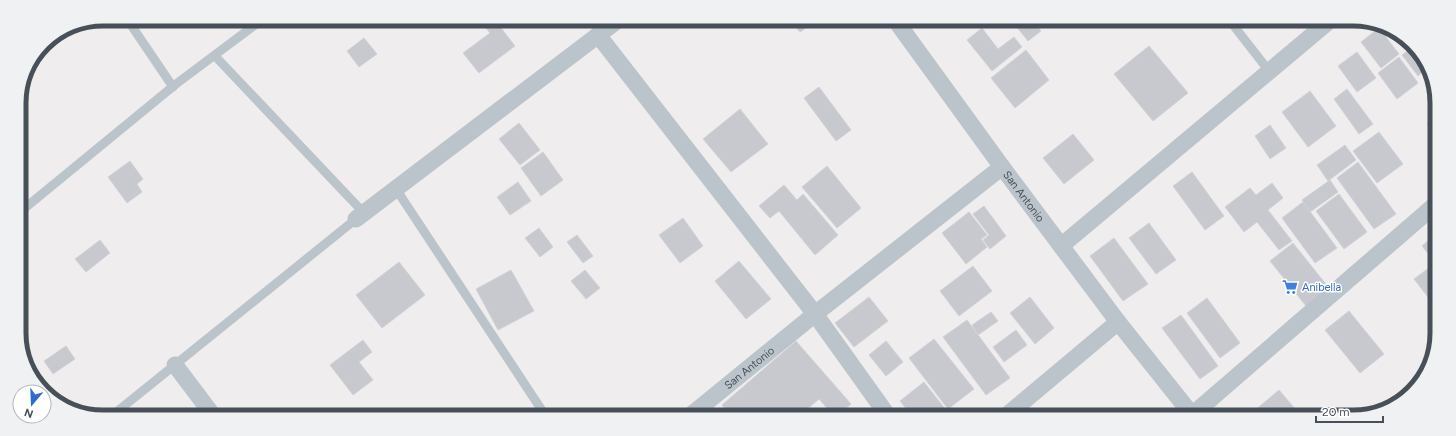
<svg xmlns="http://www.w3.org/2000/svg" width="1456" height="436" font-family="Figtree,sans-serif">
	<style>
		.building { fill: #c7c9cf; stroke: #d1d3d8 }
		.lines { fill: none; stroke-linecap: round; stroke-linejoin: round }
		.service { stroke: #bcc4cb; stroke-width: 9 }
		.minor { stroke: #bcc4cb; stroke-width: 17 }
		.labels { text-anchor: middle; stroke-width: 3; stroke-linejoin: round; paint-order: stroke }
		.street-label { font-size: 11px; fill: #474f58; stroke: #fff }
		.shop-label { font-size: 11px; fill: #366cbe; stroke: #fff; text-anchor: start }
		.rim { fill: none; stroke: #474f58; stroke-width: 5 }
	</style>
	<rect width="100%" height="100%" fill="#efeded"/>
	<g class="building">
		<polygon points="393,20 401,20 396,24"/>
		<polygon points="436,20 448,20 440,26"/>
		<polygon points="486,20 495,20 515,46 479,73 463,53 490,33 482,23"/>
		<polygon points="791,21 816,21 800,32"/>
		<polygon points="1012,21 1033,21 1041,31 1028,41"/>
		<polygon points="982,28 998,49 1014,37 1022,47 992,71 967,40"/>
		<polygon points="1379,28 1399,54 1381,68 1361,42"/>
		<polygon points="364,38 377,54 359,67 347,51"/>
		<polygon points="1149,46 1188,93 1153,121 1114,74"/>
		<polygon points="1414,46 1426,69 1418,76 1402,55"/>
		<polygon points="1026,50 1049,80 1015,108 991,78"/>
		<polygon points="1357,52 1376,78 1357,92 1338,66"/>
		<polygon points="1399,57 1418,83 1397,99 1378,73"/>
		<polygon points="819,87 851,130 836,141 804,98"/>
		<polygon points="1347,89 1373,124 1359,134 1334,99"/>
		<polygon points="1310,91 1336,126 1308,147 1282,112"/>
		<polygon points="740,109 768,144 731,172 703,139"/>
		<polygon points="1435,118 1435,135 1427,124"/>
		<polygon points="519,123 540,150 520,165 499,139"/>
		<polygon points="1270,125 1286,148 1270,159 1255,136"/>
		<polygon points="1379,132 1403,164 1377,183 1353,151"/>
		<polygon points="1073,134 1094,160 1064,184 1043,158"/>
		<polygon points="1345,145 1356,160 1328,181 1317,165"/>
		<polygon points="543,152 563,180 541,196 521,168"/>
		<polygon points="130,161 143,179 137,184 142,192 127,203 108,177"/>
		<polygon points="1358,162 1396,214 1374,229 1337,178"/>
		<polygon points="827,166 861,208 837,228 802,187"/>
		<polygon points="1192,172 1224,216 1205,230 1173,186"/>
		<polygon points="1330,180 1338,192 1310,212 1302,200"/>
		<polygon points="518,182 531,201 510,215 497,197"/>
		<polygon points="1272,183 1283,198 1268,210 1292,241 1279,250 1257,222 1244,232 1225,207 1250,188 1256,195"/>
		<polygon points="784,185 797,200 803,194 838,235 815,255 779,211 770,218 759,206"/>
		<polygon points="1339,194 1367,232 1344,249 1316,211"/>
		<polygon points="1303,202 1337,248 1315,263 1282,218"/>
		<polygon points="984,206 1006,236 990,249 983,240 989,235 973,214"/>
		<polygon points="969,212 987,235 981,239 987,247 966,264 942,233"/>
		<polygon points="683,218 703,246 680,263 659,235"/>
		<polygon points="1149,223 1176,260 1156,274 1129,238"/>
		<polygon points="539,228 553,247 540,257 525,238"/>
		<polygon points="577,235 593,256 583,263 567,242"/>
		<polygon points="1114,238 1148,284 1123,301 1090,256"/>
		<polygon points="1431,238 1435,242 1435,262 1422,246"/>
		<polygon points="100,240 110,253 86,272 75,259"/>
		<polygon points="1293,243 1329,288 1306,306 1270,261"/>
		<polygon points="739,261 771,299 746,319 715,281"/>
		<polygon points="399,262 425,295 382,328 356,295"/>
		<polygon points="1433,265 1435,267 1434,305 1414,279"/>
		<polygon points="973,266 992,291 959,316 940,291"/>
		<polygon points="511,270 534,311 498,330 476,289"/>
		<polygon points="585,270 600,288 586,299 571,281"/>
		<polygon points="869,297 888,321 854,347 835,323"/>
		<polygon points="1030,297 1054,328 1035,344 1010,313"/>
		<polygon points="1207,298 1240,343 1220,358 1187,313"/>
		<polygon points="1349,311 1384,354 1360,373 1325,330"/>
		<polygon points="991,312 998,321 978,335 972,325"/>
		<polygon points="1181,315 1218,366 1200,379 1162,328"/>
		<polygon points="967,320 1010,378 986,395 943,337"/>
		<polygon points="1016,330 1027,345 1004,362 993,347"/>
		<polygon points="934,339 974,389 948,409 909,358"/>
		<polygon points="363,340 372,352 359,362 373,380 353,395 330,365"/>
		<polygon points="796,341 851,404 837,416 834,416 819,399 799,416 784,416 782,413 779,416 731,416 722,405"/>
		<polygon points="886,341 903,362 886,376 869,355"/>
		<polygon points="66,346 75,359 53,374 44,361"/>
		<polygon points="924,382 946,410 939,416 912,416 900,401"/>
		<polygon points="1279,390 1302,417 1258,417 1254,411"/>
	</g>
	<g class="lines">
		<g class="service">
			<polyline points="127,19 173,87"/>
			<polyline points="1230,21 1269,71"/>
			<polyline points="215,56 364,213"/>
			<polyline points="396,189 545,415"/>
			<polyline points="20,212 176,84 263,19"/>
			<polyline points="114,414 356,219"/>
		</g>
		<g class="minor">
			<path id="s1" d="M896,21l106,146 116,155 75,94"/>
			<polyline points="598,35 815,314 888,416"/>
			<polyline points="356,219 618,20"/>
			<polyline points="1061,246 1328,22"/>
			<polyline points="175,365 212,414"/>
			<path id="s2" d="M691,415l124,-101 187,-147"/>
			<polyline points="1192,415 1435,205"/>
			<polyline points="1006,416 1118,322"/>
		</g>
	</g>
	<defs>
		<symbol id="supermarket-bare" viewBox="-9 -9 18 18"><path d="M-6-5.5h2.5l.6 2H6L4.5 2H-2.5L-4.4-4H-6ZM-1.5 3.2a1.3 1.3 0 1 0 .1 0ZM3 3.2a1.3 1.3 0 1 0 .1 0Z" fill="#3f7fe0" stroke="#fff" stroke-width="2.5" paint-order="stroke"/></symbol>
	</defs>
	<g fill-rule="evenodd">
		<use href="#supermarket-bare" x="1279" y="276" width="22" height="22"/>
	</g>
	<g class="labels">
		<g class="street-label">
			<text dy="4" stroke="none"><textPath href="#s1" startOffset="217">San Antonio</textPath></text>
			<text dy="4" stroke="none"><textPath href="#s2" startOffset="75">San Antonio</textPath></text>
		</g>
		<g class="shop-label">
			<text x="1302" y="291">Anibella</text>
		</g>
	</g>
	<path d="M0 0H1456V436H0ZM103 26H1353A77 77 0 0 1 1430 103V333A77 77 0 0 1 1353 410H103A77 77 0 0 1 26 333V103A77 77 0 0 1 103 26Z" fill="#f0f1f2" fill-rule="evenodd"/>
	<path class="rim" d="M103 26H1353A77 77 0 0 1 1430 103V333A77 77 0 0 1 1353 410H103A77 77 0 0 1 26 333V103A77 77 0 0 1 103 26Z"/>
	<g transform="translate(32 404) rotate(199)"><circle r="19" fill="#ffffff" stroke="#b5b9bc"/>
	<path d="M0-3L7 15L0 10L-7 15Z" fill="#296ecd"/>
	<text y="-6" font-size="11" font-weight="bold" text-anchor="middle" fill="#474f58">N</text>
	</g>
	<path d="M1316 416v6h67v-6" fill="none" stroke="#474f58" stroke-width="2"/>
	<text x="1322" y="416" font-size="12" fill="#474f58" stroke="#ffffff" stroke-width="3" paint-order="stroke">20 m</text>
</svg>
